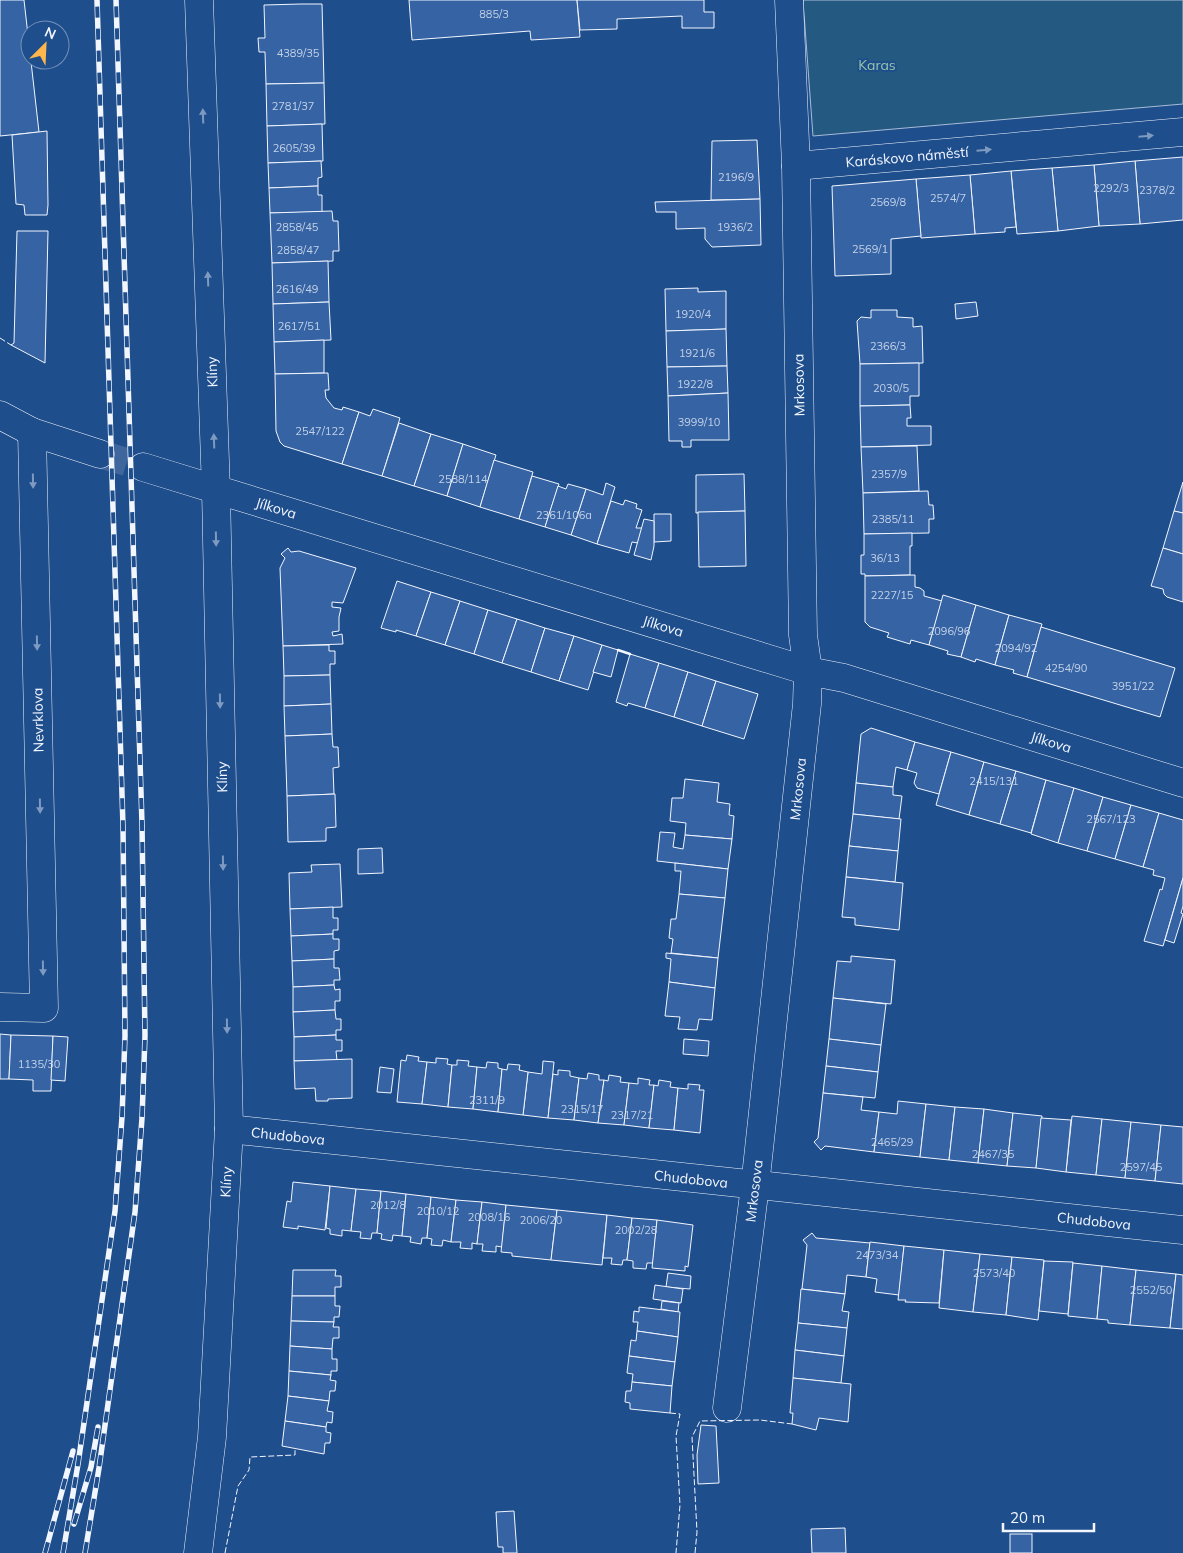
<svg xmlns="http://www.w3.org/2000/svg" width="1183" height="1553" font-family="Mulish,sans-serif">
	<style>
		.green { fill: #245a82; stroke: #a8bbd7 }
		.building { fill: #3563a3; stroke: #f2f6ff }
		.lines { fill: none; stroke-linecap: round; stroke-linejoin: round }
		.minor-tunnel { stroke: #3f679d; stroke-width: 28; stroke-dasharray: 28 14; stroke-linecap: butt }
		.minor-casing { stroke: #f2f6ff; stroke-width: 29 }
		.minor { stroke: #1f4e8c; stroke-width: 28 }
		.rail-casing { stroke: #f2f6ff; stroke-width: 5.5 }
		.rail { stroke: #1f4e8c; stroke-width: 4; stroke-dasharray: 11; stroke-linecap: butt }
		.fence { stroke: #f2f6ff; stroke-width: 1; stroke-dasharray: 6 2.5; stroke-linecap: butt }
		.wall { stroke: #f2f6ff; stroke-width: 2.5 }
		.oneway { fill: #7e9ac0 }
		.labels { text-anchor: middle; stroke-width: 4; stroke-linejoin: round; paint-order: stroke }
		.number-label { font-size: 11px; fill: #c3d1e8 }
		.park-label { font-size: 14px; fill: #97c8a6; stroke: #1f4e8c }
		.street-label { font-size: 14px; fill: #f2f6ff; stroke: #1f4e8c }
	</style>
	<rect width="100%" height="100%" fill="#1f4e8c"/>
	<polygon class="green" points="803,0 1183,0 1183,104 813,136"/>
	<g class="building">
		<polygon points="0,0 24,0 39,132 0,136"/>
		<polygon points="409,0 577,0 580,37 531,40 530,31 412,40"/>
		<polygon points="577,0 704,0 704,12 714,12 714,28 682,28 682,16 617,19 617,29 580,30"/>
		<polygon points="301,4 322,4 324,83 266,84 265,52 259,52 258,38 265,38 264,5"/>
		<polygon points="324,83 325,124 267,126 266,84"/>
		<polygon points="322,124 323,161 268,163 267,126"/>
		<polygon points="47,131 48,205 47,215 25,215 24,205 16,204 12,135"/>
		<polygon points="757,140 760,199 711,200 712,141"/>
		<polygon points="1183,157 1183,220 1140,224 1135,161"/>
		<polygon points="321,161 322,177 318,178 318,186 269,188 268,163"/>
		<polygon points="1135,161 1140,224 1099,226 1094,165"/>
		<polygon points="1094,165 1099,226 1058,231 1052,168"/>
		<polygon points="1052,168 1058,231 1017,234 1011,171"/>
		<polygon points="1011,171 1016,227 1005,228 1005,232 975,234 970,175"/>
		<polygon points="970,175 975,234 921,238 916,179"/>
		<polygon points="916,179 921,236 891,239 891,274 835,276 832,186"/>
		<polygon points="318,186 318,195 322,195 322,212 270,213 269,188"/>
		<polygon points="760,199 761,245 712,247 705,239 705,228 676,229 676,212 656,212 655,202"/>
		<polygon points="332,211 333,221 338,221 339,251 333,251 333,261 272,263 270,213"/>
		<polygon points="17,231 48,231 45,363 11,345 14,343"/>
		<polygon points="328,261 329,302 273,304 272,263"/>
		<polygon points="698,288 698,292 726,291 726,329 666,331 665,289"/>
		<polygon points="329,302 331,340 274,342 273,304"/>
		<polygon points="976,302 978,316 956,319 955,304"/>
		<polygon points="871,310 897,310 897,317 913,318 913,327 922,326 923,363 860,364 857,321 861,317 871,318"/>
		<polygon points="726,329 727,366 667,367 666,331"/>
		<polygon points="324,340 324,373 275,374 274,342"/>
		<polygon points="919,363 919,396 910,396 910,405 860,406 860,364"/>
		<polygon points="727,366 728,393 668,396 667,367"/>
		<polygon points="328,373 329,390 325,390 326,398 334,408 342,410 343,407 359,412 342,464 284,446 280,442 276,431 275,374"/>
		<polygon points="728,393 729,440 691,440 691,447 682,447 682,441 669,441 668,396"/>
		<polygon points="910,405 911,418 907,418 907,426 931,426 931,445 861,447 860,406"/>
		<polygon points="373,409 400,418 382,476 342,464 359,412 370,416"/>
		<polygon points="399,423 431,434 414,486 382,476"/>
		<polygon points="431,434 463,444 447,496 414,486"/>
		<polygon points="463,444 496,455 480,507 447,496"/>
		<polygon points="917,446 919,491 863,493 861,447"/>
		<polygon points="494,460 533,472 519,519 480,507"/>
		<polygon points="744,474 745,511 696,513 696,475"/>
		<polygon points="532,476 559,484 545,527 519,519"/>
		<polygon points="1183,482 1183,513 1174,511"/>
		<polygon points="606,483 615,487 597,544 571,535 586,489 603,495"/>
		<polygon points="568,484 586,489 571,535 545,527 558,486 566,489"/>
		<polygon points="928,491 929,505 933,505 934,519 929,519 929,533 864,534 863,493"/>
		<polygon points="625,500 637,504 636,508 642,510 636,528 642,528 638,543 632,542 629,553 597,544 611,501 623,505"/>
		<polygon points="745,511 746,566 699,567 698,512"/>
		<polygon points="1174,511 1183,513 1183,554 1163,548"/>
		<polygon points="654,514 671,514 671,541 654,542"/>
		<polygon points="644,519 654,521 654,546 651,560 634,555"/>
		<polygon points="912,533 912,546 910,546 910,575 865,576 865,574 861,574 861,555 864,555 864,534"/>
		<polygon points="288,548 291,552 299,551 356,568 343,603 332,602 332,607 341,608 339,617 339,631 332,632 333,636 342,634 343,644 283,646 280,568 285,558 281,554"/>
		<polygon points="1163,548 1183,554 1183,602 1167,597 1164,594 1163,589 1151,586"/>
		<polygon points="915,575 915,587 920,588 924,591 924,596 942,601 929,645 911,640 910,644 887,637 889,633 870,627 865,622 865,576"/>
		<polygon points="397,581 431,592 416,636 396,630 396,632 381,628"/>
		<polygon points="431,592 460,601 445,645 416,636"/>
		<polygon points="943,595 976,605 961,657 947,654 948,651 929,645"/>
		<polygon points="460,601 488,610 474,654 445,645"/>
		<polygon points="976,605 1009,615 995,665 976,659 975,662 961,657"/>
		<polygon points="488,610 517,619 502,663 474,654"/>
		<polygon points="1009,615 1042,624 1027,677 1013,673 1014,670 995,665"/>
		<polygon points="517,619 545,628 531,672 502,663"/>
		<polygon points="1041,627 1175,668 1160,717 1027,677"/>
		<polygon points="545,628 574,636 559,681 531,672"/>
		<polygon points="574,636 602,645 588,690 559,681"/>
		<polygon points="329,645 329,651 335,651 335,664 330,664 330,675 284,676 283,646"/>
		<polygon points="602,645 618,650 611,677 593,672"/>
		<polygon points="630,654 659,663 645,708 628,703 627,706 616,702"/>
		<polygon points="659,663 688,672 674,717 645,708"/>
		<polygon points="688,672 716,681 702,726 674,717"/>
		<polygon points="330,675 331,704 284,706 284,676"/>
		<polygon points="716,681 758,694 744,739 702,726"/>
		<polygon points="331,704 332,734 285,736 284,706"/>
		<polygon points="871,728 915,742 907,770 896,767 893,787 856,783 861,734"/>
		<polygon points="332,734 333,747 338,747 339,767 333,768 334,794 287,796 285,736"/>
		<polygon points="915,742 951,752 939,794 917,788 914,783 917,773 907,770"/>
		<polygon points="951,752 984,762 969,815 936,805"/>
		<polygon points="984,762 1016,771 1000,824 969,815"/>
		<polygon points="1016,771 1046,780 1031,833 1000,824"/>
		<polygon points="685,779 719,783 717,802 730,804 729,815 734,816 732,839 685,835 686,823 670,821 672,798 683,798"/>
		<polygon points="1046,780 1074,788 1058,843 1031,834"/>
		<polygon points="856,783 893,787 893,795 902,796 899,819 853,814"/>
		<polygon points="1074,788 1103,797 1087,851 1058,843"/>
		<polygon points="335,794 336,827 326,828 326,841 288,842 287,796"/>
		<polygon points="1103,797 1131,805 1115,859 1087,851"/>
		<polygon points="1131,805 1159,813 1143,867 1115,859"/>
		<polygon points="1159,813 1183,820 1183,878 1163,946 1144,941 1160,889 1162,890 1165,878 1153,875 1154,870 1143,867"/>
		<polygon points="853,814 901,819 898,851 849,846"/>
		<polygon points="660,832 675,833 673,847 683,849 685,835 732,839 728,869 657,861"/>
		<polygon points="849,846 898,851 895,882 846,877"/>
		<polygon points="382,848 383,873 358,874 358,849"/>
		<polygon points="675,863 728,869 725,898 679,894 681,871 675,871"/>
		<polygon points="340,864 342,907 290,909 289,873 312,872 311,865"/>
		<polygon points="846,877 903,883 899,930 855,925 855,918 842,917"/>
		<polygon points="1183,878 1183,906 1181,913 1183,914 1174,943 1165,940"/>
		<polygon points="679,894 725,898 718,958 671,953 673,939 669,938 671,919 676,919"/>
		<polygon points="333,907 333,918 338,918 338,930 333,930 333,934 291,936 290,909"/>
		<polygon points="333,934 333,939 339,939 339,950 334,951 334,959 292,961 291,936"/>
		<polygon points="666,953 718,958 715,988 669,982 671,959 666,958"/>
		<polygon points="851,956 895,960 891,1004 833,998 837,961 851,962"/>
		<polygon points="334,959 334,968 339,968 340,980 334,980 334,985 293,987 292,961"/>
		<polygon points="669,982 715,988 712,1020 699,1019 697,1030 678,1029 680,1017 665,1016"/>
		<polygon points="334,985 335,990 340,989 340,1001 335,1001 335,1010 293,1012 293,987"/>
		<polygon points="833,998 886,1004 881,1045 829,1039"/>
		<polygon points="335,1010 336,1019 341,1019 341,1030 336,1030 336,1035 294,1037 293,1012"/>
		<polygon points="0,1034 11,1035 9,1079 0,1079"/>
		<polygon points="11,1035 53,1036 51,1091 33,1091 33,1080 9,1079"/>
		<polygon points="336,1035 336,1040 342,1040 342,1051 336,1051 337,1060 294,1061 294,1037"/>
		<polygon points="53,1036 68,1037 65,1081 51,1080"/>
		<polygon points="684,1039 709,1041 708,1056 683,1054"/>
		<polygon points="829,1039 881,1045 878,1072 826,1066"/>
		<polygon points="407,1055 419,1057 418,1061 427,1062 422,1104 397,1102 401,1060 406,1061"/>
		<polygon points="436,1058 448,1059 447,1064 452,1065 448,1107 422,1104 427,1062 436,1063"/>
		<polygon points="352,1059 352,1098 328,1099 328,1101 316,1101 315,1088 295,1089 294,1061"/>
		<polygon points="457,1060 469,1061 468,1066 477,1067 473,1109 448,1107 452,1065 457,1065"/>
		<polygon points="543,1061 554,1062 548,1118 523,1115 528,1072 542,1074"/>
		<polygon points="487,1062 498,1063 498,1068 502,1069 498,1112 473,1109 477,1067 486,1068"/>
		<polygon points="508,1064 520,1065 519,1070 528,1072 523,1115 498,1112 502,1069 507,1070"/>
		<polygon points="826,1066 878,1072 875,1098 823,1093"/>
		<polygon points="380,1067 394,1069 391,1093 377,1092"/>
		<polygon points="558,1070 570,1071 570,1076 579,1078 574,1120 548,1118 553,1074 558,1075"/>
		<polygon points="588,1073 599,1075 599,1080 604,1080 598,1123 574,1120 579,1078 587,1079"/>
		<polygon points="609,1075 621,1077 620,1082 629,1083 624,1125 598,1123 604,1080 608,1081"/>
		<polygon points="638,1078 650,1080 649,1085 654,1085 649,1128 624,1125 629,1083 638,1084"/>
		<polygon points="659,1080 671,1082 670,1087 678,1088 674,1130 649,1128 654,1085 658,1086"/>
		<polygon points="688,1084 700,1085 699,1090 704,1090 700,1133 674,1130 678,1088 688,1089"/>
		<polygon points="823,1093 863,1097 861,1110 879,1112 874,1152 825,1146 821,1150 814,1142 818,1138"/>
		<polygon points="898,1101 926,1104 920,1157 874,1152 879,1112 897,1114"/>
		<polygon points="926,1104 955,1107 949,1160 920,1157"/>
		<polygon points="955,1107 984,1109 978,1163 949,1160"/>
		<polygon points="984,1109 1013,1113 1007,1166 978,1163"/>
		<polygon points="1013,1113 1042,1116 1036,1168 1007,1166"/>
		<polygon points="1072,1116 1102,1119 1096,1175 1066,1172"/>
		<polygon points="1041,1118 1071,1120 1066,1172 1036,1168"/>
		<polygon points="1102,1119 1131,1122 1125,1178 1096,1175"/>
		<polygon points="1131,1122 1161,1125 1155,1181 1125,1178"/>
		<polygon points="1161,1125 1183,1127 1183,1184 1155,1181"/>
		<polygon points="293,1182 330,1186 325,1230 298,1226 298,1229 283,1227 287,1201 291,1202"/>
		<polygon points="330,1186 356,1189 351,1231 342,1230 342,1236 330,1234 330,1229 326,1228"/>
		<polygon points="356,1189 381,1191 377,1233 372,1233 371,1239 360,1238 361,1232 351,1231"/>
		<polygon points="381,1191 406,1194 402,1236 393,1235 392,1241 381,1239 382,1234 377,1233"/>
		<polygon points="406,1194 431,1197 427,1238 422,1238 421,1244 410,1242 411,1237 402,1236"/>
		<polygon points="431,1197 456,1200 451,1242 443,1240 442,1246 431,1245 432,1239 427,1238"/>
		<polygon points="456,1200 482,1202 477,1244 472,1243 472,1249 460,1248 461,1242 451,1242"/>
		<polygon points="482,1202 506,1205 502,1247 496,1246 496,1252 482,1251 483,1244 477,1244"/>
		<polygon points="506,1205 557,1210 551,1260 512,1256 512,1253 501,1252"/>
		<polygon points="557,1210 607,1215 602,1265 551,1260"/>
		<polygon points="607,1215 632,1218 627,1260 623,1260 622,1265 611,1264 612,1258 603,1258"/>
		<polygon points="632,1218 657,1220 653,1263 647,1263 646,1269 633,1268 633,1261 627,1260"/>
		<polygon points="657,1220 693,1225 688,1267 685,1266 685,1271 652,1268"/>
		<polygon points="812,1233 816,1238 870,1243 866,1277 847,1275 845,1294 802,1289 807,1245 803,1240"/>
		<polygon points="870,1242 904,1246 899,1295 875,1292 877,1279 866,1277"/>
		<polygon points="904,1246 944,1250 939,1303 905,1302 906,1300 898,1300"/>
		<polygon points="944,1250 980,1254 973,1312 939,1308"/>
		<polygon points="980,1254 1012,1257 1006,1315 973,1312"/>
		<polygon points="1012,1257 1044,1260 1038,1320 1006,1315"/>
		<polygon points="1044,1261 1073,1262 1068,1314 1039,1311"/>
		<polygon points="1073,1263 1102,1266 1097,1319 1068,1316"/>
		<polygon points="1102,1266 1136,1270 1130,1325 1108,1323 1108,1320 1097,1319"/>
		<polygon points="293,1270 336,1270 335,1276 341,1276 341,1287 335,1287 335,1296 292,1296"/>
		<polygon points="1136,1270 1176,1274 1170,1328 1130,1325"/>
		<polygon points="668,1273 691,1276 690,1289 666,1287"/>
		<polygon points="1176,1274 1183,1275 1183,1329 1170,1328"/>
		<polygon points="655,1285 683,1289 681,1303 653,1299"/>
		<polygon points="801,1289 845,1294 842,1311 849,1312 847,1328 798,1323"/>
		<polygon points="292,1296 335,1296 335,1306 340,1306 339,1317 334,1317 334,1322 291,1321"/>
		<polygon points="662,1301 679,1303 678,1312 661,1309"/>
		<polygon points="639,1307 680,1312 678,1337 637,1331 638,1322 633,1322 634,1311 639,1312"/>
		<polygon points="291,1321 334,1322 333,1327 339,1327 339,1338 333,1338 332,1349 290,1346"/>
		<polygon points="798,1323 847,1328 844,1356 795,1350"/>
		<polygon points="637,1331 678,1337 675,1362 629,1356 631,1340 636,1341"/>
		<polygon points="290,1346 332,1349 332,1359 337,1359 337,1371 331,1371 331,1375 289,1371"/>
		<polygon points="795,1350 844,1356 841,1383 793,1378"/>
		<polygon points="629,1356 675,1362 672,1386 632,1382 633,1374 627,1373"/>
		<polygon points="289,1371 331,1375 330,1380 336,1381 335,1391 330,1391 329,1401 288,1396"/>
		<polygon points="793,1378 851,1384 848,1422 819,1418 816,1430 792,1424 793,1413 790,1413"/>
		<polygon points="632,1382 672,1386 670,1413 630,1409 630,1403 625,1402 626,1391 631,1391"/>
		<polygon points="288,1396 329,1401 327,1411 333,1412 332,1423 327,1422 326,1427 285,1421"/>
		<polygon points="285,1421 326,1427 326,1432 331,1433 330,1443 325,1443 324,1454 282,1446"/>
		<polygon points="701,1425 716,1426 719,1483 698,1484 697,1455"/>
		<polygon points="514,1511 517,1553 503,1553 503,1547 498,1547 496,1512"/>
		<polygon points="845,1528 846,1553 812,1553 811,1529"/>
		<rect x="1010" y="1534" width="22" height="19"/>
	</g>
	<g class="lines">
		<polyline class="minor-tunnel" points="100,454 143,467"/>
		<defs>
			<g id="minor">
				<polyline points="796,166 1183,132"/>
				<polyline points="0,415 32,432 100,454"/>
				<polyline points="143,467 808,671 844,678 1183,783"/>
				<polyline points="0,1007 44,1008 32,432"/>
				<polyline points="229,1129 1183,1230"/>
				<polyline points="727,1408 755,1186 807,704 808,671 803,635 796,166 789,0"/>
				<polyline points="198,1553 212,1437 229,1129 216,490 199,0"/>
			</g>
		</defs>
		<use href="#minor" class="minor-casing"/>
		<use href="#minor" class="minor"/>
		<defs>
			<g id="rail">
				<polyline points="74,1524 91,1467 98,1427"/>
				<polyline points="45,1553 73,1451"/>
				<polyline points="63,1553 78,1464 115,1211 122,1117 125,1036 123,826 97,0"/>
				<polyline points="85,1553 99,1468 135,1212 142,1118 145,1036 142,824 116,0"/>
			</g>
		</defs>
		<use href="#rail" class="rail-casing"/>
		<use href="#rail" class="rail"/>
		<g class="fence">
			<polyline points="0,338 11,345"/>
			<polyline points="670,1413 680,1414 676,1436 680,1505 676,1553"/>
			<polyline points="225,1553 238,1486 249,1470 250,1457 295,1455 295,1448"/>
			<polyline points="695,1553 697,1532 692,1437 700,1421 760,1420 792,1424"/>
		</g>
		<polyline class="wall" points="618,650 630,654"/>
	</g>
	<defs><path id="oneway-solid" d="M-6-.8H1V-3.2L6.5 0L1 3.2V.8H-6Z" transform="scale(1.25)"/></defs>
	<g class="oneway">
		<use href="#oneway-solid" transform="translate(203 116) rotate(-92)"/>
		<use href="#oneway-solid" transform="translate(1146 136) rotate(-5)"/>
		<use href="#oneway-solid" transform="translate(984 150) rotate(-5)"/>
		<use href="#oneway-solid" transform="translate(208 279) rotate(-92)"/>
		<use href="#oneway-solid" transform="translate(214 441) rotate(-92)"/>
		<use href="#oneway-solid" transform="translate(33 481) rotate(89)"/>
		<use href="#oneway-solid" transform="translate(216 539) rotate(89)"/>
		<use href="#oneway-solid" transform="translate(37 643) rotate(89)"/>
		<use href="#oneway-solid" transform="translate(220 701) rotate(89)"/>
		<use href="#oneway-solid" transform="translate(40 806) rotate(89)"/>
		<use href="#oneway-solid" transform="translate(223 863) rotate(89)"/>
		<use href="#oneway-solid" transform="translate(43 968) rotate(89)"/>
		<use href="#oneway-solid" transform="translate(227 1026) rotate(89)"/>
	</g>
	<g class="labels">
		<g class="number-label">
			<text x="494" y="18">885/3</text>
			<text x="298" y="57">4389/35</text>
			<text x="293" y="110">2781/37</text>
			<text x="294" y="152">2605/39</text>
			<text x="736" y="181">2196/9</text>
			<text x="1111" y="192">2292/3</text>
			<text x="1157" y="194">2378/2</text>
			<text x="948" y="202">2574/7</text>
			<text x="888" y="206">2569/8</text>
			<text x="297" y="231">2858/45</text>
			<text x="735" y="231">1936/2</text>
			<text x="870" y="253">2569/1</text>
			<text x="298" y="254">2858/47</text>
			<text x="297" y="293">2616/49</text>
			<text x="693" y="318">1920/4</text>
			<text x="299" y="330">2617/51</text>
			<text x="888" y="350">2366/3</text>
			<text x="697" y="357">1921/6</text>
			<text x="695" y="388">1922/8</text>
			<text x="891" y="392">2030/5</text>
			<text x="699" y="426">3999/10</text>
			<text x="320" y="435">2547/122</text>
			<text x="889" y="478">2357/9</text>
			<text x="463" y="483">2588/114</text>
			<text x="564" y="519">2361/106a</text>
			<text x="893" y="523">2385/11</text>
			<text x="885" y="562">36/13</text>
			<text x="892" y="599">2227/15</text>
			<text x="949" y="635">2096/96</text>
			<text x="1016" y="652">2094/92</text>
			<text x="1066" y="672">4254/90</text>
			<text x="1133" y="690">3951/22</text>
			<text x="994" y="785">2415/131</text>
			<text x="1111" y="823">2567/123</text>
			<text x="39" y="1068">1135/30</text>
			<text x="487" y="1104">2311/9</text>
			<text x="582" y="1113">2315/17</text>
			<text x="632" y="1119">2317/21</text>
			<text x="892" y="1146">2465/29</text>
			<text x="993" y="1158">2467/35</text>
			<text x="1141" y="1171">2597/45</text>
			<text x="388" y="1209">2012/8</text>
			<text x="438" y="1215">2010/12</text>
			<text x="489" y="1221">2008/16</text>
			<text x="541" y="1224">2006/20</text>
			<text x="636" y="1234">2002/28</text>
			<text x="877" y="1259">2473/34</text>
			<text x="994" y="1277">2573/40</text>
			<text x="1151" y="1294">2552/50</text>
		</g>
		<g class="park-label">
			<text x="877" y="70">Karas</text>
		</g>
		<g class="street-label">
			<text transform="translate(907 157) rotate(-5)" y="5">Karáskovo náměstí</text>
			<text transform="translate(212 372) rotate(-92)" y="5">Klíny</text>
			<text transform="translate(799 385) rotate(-91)" y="5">Mrkosova</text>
			<text transform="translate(276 508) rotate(17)" y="5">Jílkova</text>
			<text transform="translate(663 626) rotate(17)" y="5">Jílkova</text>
			<text transform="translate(38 720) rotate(-91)" y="5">Nevrklova</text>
			<text transform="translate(1051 742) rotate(17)" y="5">Jílkova</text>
			<text transform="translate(222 777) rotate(-91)" y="5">Klíny</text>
			<text transform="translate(798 789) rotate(-84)" y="5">Mrkosova</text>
			<text transform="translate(288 1136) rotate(6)" y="5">Chudobova</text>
			<text transform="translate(691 1179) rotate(6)" y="5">Chudobova</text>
			<text transform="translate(226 1182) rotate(-87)" y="5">Klíny</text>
			<text transform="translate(754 1191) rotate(-83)" y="5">Mrkosova</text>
			<text transform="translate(1094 1221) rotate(6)" y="5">Chudobova</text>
		</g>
	</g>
	<g transform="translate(45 45) rotate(24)"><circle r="24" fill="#1f4e8c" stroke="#7391ba"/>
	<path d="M0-4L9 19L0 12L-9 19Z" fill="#ffb74d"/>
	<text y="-8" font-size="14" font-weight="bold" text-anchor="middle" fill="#f2f6ff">N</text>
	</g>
	<path d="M1003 1523v8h91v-8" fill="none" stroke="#f2f6ff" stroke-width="2.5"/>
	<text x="1010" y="1523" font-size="15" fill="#f2f6ff" stroke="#1f4e8c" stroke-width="4" paint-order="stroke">20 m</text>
</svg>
